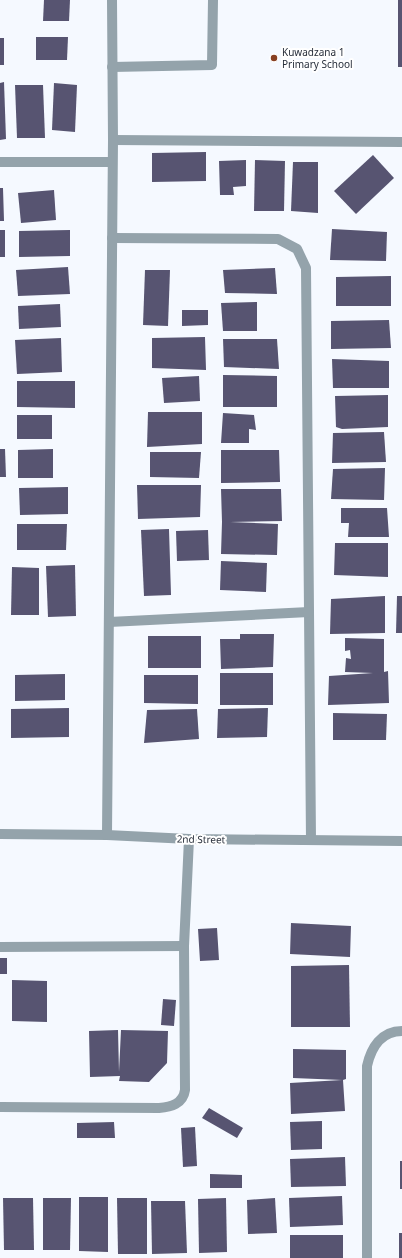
<svg xmlns="http://www.w3.org/2000/svg" width="402" height="1258" font-family="'Noto Sans',sans-serif">
	<style>
		.building { fill: #575471 }
		.lines { fill: none; stroke-linecap: round; stroke-linejoin: round }
		.lane { stroke: #94a3ab; stroke-width: 10 }
		.street { stroke: #94a3ab; stroke-width: 10 }
		.poi-dot { fill: #873f21; stroke: #fff; stroke-width: 1.5 }
		.labels { text-anchor: middle; stroke-width: 4; stroke-linejoin: round; paint-order: stroke }
		.poi-label { font-size: 10px; fill: #272e3a; stroke: #fff; text-anchor: start }
		.street-label { font-size: 10px; fill: #272e3a; stroke: #fff }
	</style>
	<rect width="100%" height="100%" fill="#f5f9ff"/>
	<g class="building">
		<polygon points="44,0 70,0 69,21 43,21"/>
		<rect x="398" y="0" width="4" height="67"/>
		<polygon points="36,37 68,37 67,60 36,60"/>
		<rect x="0" y="38" width="4" height="27"/>
		<polygon points="4,82 6,139 0,140 0,83"/>
		<polygon points="54,83 77,85 75,132 52,130"/>
		<polygon points="15,85 43,85 45,138 17,138"/>
		<polygon points="206,152 206,181 152,182 152,153"/>
		<polygon points="373,155 394,178 356,214 334,191"/>
		<polygon points="246,160 246,186 233,187 234,195 220,195 219,161"/>
		<polygon points="255,160 285,161 284,211 254,211"/>
		<polygon points="293,162 318,162 318,213 291,211"/>
		<polygon points="0,188 3,188 4,221 0,221"/>
		<polygon points="54,190 56,220 21,223 18,193"/>
		<polygon points="332,229 387,232 386,261 330,260"/>
		<rect x="0" y="230" width="5" height="27"/>
		<polygon points="70,230 70,256 19,257 19,231"/>
		<polygon points="68,267 70,294 18,296 16,270"/>
		<polygon points="275,268 277,294 225,293 223,270"/>
		<polygon points="145,270 170,270 168,326 143,325"/>
		<polygon points="391,276 391,306 336,306 336,277"/>
		<polygon points="257,302 257,331 223,331 221,303"/>
		<polygon points="60,304 61,327 19,329 18,306"/>
		<polygon points="182,310 208,310 208,325 182,326"/>
		<polygon points="389,320 391,348 331,349 331,321"/>
		<polygon points="205,337 206,370 152,368 152,338"/>
		<polygon points="61,338 62,372 17,374 15,340"/>
		<polygon points="223,339 277,339 279,369 224,367"/>
		<polygon points="332,359 389,361 389,388 333,388"/>
		<polygon points="223,375 277,376 277,407 223,407"/>
		<polygon points="199,376 200,401 164,403 162,378"/>
		<polygon points="17,381 75,381 75,408 17,407"/>
		<polygon points="388,395 388,427 342,429 336,427 335,396"/>
		<polygon points="148,412 202,412 202,444 147,447"/>
		<polygon points="223,413 254,415 256,430 249,429 249,443 221,443"/>
		<rect x="17" y="415" width="35" height="24"/>
		<polygon points="384,432 386,462 332,463 333,433"/>
		<polygon points="0,449 5,449 6,477 0,477"/>
		<polygon points="53,449 53,478 18,478 18,450"/>
		<polygon points="221,450 279,450 280,482 221,483"/>
		<polygon points="150,452 201,452 199,478 150,477"/>
		<polygon points="385,468 384,500 331,499 333,469"/>
		<polygon points="137,485 201,485 200,517 138,519"/>
		<polygon points="68,487 68,514 20,515 19,488"/>
		<polygon points="221,489 281,489 282,521 230,522 278,524 277,555 221,554 222,522"/>
		<polygon points="341,508 387,508 389,537 348,537 349,523 341,523"/>
		<polygon points="17,524 67,524 66,550 17,550"/>
		<polygon points="169,529 171,595 144,596 141,530"/>
		<polygon points="208,530 209,560 177,561 176,531"/>
		<polygon points="335,543 388,543 388,577 334,575"/>
		<polygon points="221,561 267,563 266,592 220,590"/>
		<polygon points="75,565 76,616 48,617 46,566"/>
		<polygon points="12,567 39,568 39,615 11,615"/>
		<polygon points="385,596 385,633 330,634 331,599"/>
		<polygon points="397,596 402,596 402,633 396,633"/>
		<polygon points="240,634 274,634 273,667 221,669 220,639 240,639"/>
		<rect x="148" y="636" width="53" height="32"/>
		<polygon points="345,638 384,639 384,672 388,671 389,703 328,705 329,676 373,673 345,672 346,658 351,659 350,650 345,651"/>
		<rect x="220" y="673" width="53" height="32"/>
		<polygon points="65,674 65,700 15,701 15,675"/>
		<polygon points="144,675 198,675 198,704 144,703"/>
		<polygon points="69,708 69,737 11,738 11,709"/>
		<polygon points="268,708 267,737 217,738 218,709"/>
		<polygon points="197,709 199,739 144,743 147,710"/>
		<polygon points="333,713 387,714 386,740 333,740"/>
		<polygon points="291,923 351,926 350,957 290,954"/>
		<polygon points="217,928 219,960 200,961 198,929"/>
		<rect x="0" y="958" width="7" height="16"/>
		<polygon points="349,965 350,1027 291,1027 291,966"/>
		<polygon points="12,980 47,981 47,1022 12,1021"/>
		<polygon points="163,999 176,1000 174,1026 161,1025"/>
		<polygon points="118,1030 119,1072 121,1030 168,1031 167,1063 149,1082 119,1081 120,1076 90,1077 89,1031"/>
		<polygon points="293,1049 346,1050 346,1079 343,1080 345,1111 291,1114 290,1083 342,1080 293,1078"/>
		<polygon points="209,1108 243,1128 237,1138 202,1118"/>
		<polygon points="322,1121 322,1149 291,1150 290,1122"/>
		<polygon points="114,1122 115,1138 77,1138 77,1123"/>
		<polygon points="195,1127 197,1166 183,1167 181,1128"/>
		<polygon points="345,1157 346,1186 291,1187 290,1159"/>
		<rect x="400" y="1161" width="2" height="28"/>
		<polygon points="210,1174 242,1175 242,1188 210,1188"/>
		<polygon points="342,1196 343,1225 290,1227 289,1198"/>
		<polygon points="79,1197 108,1197 108,1252 79,1251"/>
		<polygon points="3,1198 33,1198 34,1250 4,1250"/>
		<polygon points="43,1198 71,1198 70,1250 43,1250"/>
		<polygon points="117,1198 147,1198 147,1254 118,1254"/>
		<polygon points="226,1198 227,1252 199,1253 198,1199"/>
		<polygon points="275,1198 277,1233 248,1234 247,1200"/>
		<polygon points="151,1201 185,1201 187,1253 152,1254"/>
		<rect x="399" y="1233" width="3" height="25"/>
		<rect x="290" y="1235" width="53" height="23"/>
	</g>
	<g class="lines">
		<polyline class="lane" points="112,67 212,65 213,0"/>
		<g class="street">
			<polyline points="113,140 402,142"/>
			<polyline points="0,162 112,162"/>
			<polyline points="112,238 278,239 297,249 306,268 311,840"/>
			<polyline points="109,622 309,612"/>
			<polyline points="0,834 107,835 189,839 402,841"/>
			<polyline points="107,835 113,140 112,0"/>
			<polyline points="0,947 184,946"/>
			<path d="M0,1107l159,1c12,-1 24,-4 26,-18l-1,-144 5,-107"/>
			<path d="M367,1258v-192c4,-18 14,-35 35,-35"/>
		</g>
	</g>
	<circle class="poi-dot" cx="274" cy="58" r="4"/>
	<g class="labels">
		<g class="poi-label">
			<text x="282" y="56">Kuwadzana 1<tspan x="282" dy="12">Primary School</tspan></text>
		</g>
		<g class="street-label">
			<text transform="translate(201 839) rotate(1)" y="4">2nd Street</text>
		</g>
	</g>
</svg>
